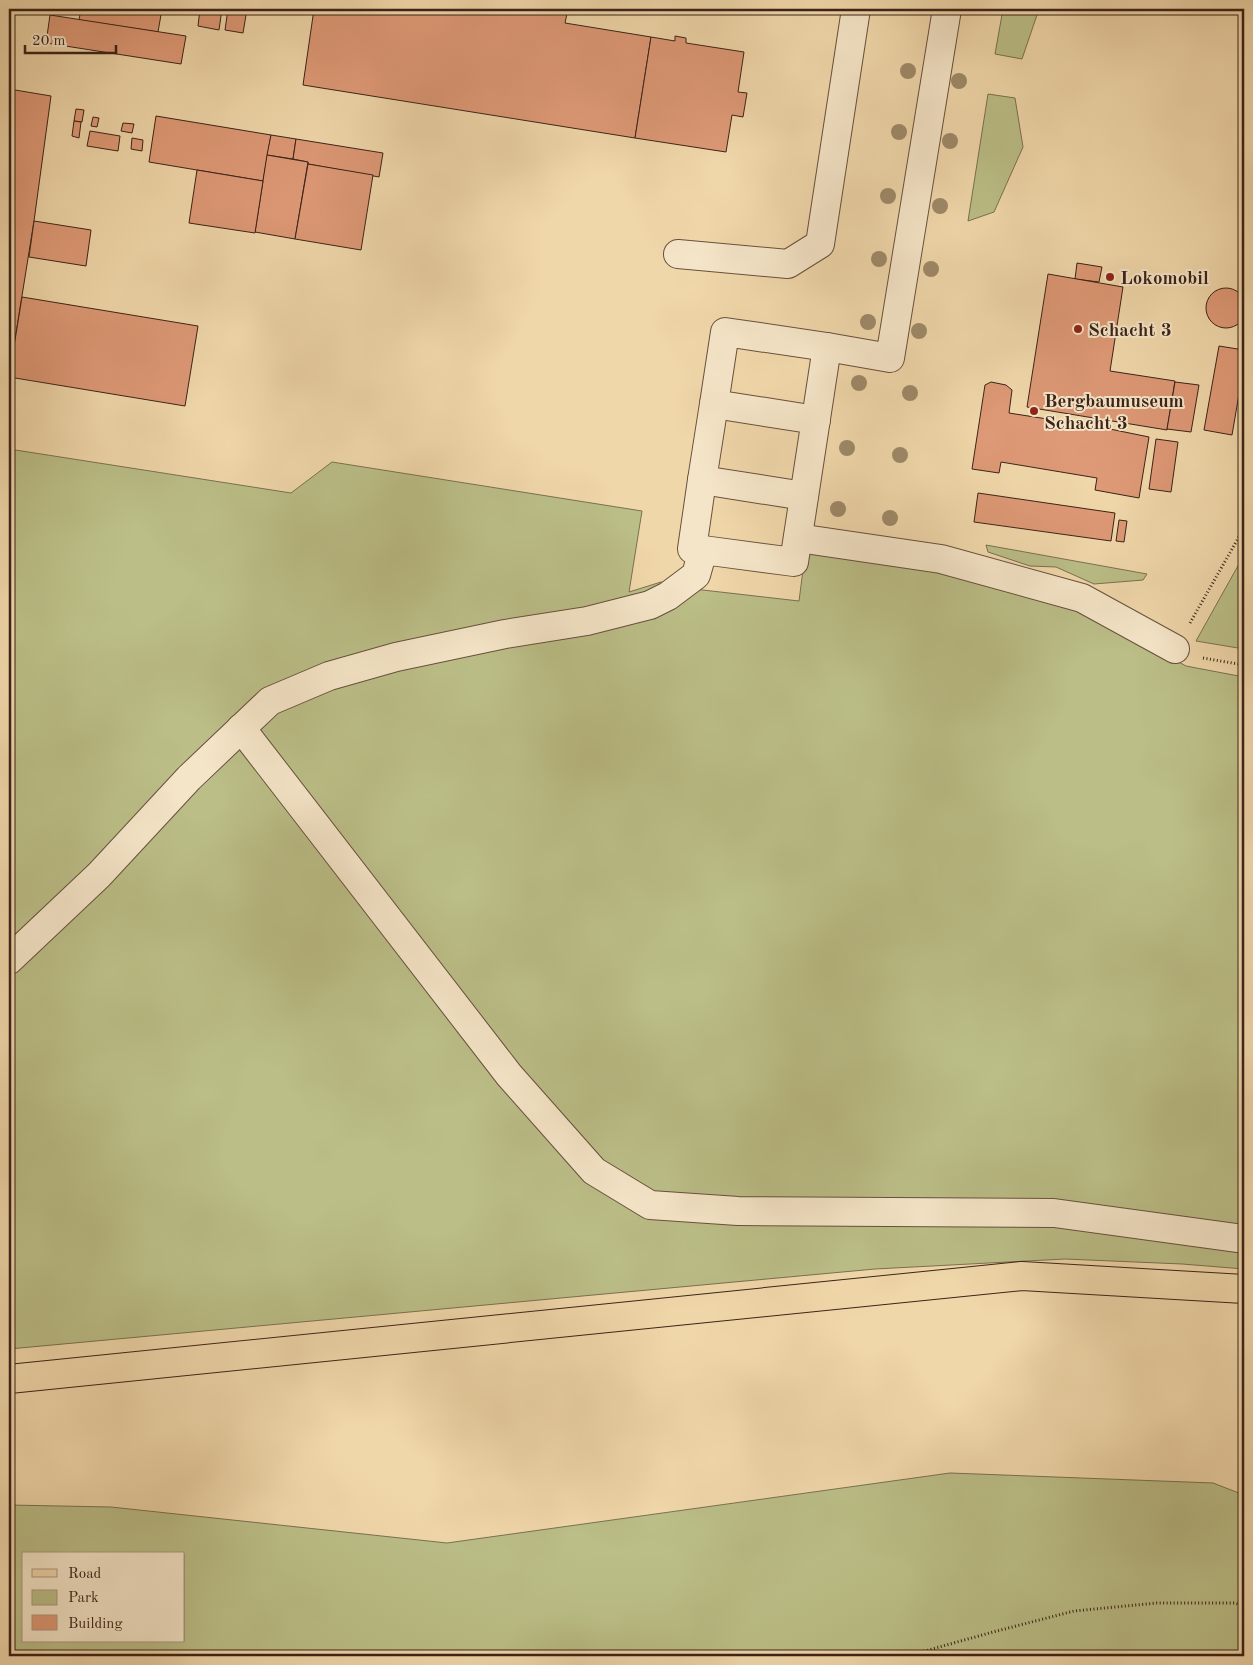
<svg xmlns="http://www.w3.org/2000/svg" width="1253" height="1665" font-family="'Old Standard TT',serif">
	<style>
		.green { fill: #bbbe87; stroke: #7b7050; fill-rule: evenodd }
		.building { fill: #de9976; stroke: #3b2319 }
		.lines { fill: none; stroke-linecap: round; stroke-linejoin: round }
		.minor-casing { stroke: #68503d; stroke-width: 30 }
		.major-casing { stroke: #3b2319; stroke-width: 30 }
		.path { stroke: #3b2319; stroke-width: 3; stroke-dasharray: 1 2.5; stroke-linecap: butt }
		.minor { stroke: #f5e5c8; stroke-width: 28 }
		.major { stroke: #f0d7aa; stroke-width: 28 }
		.tree { fill: #9e8969 }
		.poi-dot { fill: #8f2418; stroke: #f5e5c8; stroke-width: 2 }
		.labels { text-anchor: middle; stroke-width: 4; stroke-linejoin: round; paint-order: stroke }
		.poi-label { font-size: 19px; font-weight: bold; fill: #3b2319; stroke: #f5e5c8; text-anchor: start }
	</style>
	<rect width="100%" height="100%" fill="#f0d7aa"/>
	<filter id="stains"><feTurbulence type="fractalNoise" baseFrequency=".004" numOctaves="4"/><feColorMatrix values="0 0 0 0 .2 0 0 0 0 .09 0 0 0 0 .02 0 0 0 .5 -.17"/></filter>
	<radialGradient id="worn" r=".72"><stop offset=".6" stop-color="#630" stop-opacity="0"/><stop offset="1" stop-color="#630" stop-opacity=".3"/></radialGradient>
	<g class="green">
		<polygon points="1003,9 1039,9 1022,59 995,54"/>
		<polygon points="988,94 1015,98 1023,147 994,212 968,221"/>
		<polygon points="9,449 291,493 332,462 642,511 629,592 661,582 694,589 799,601 806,547 935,571 1077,607 1186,666 1244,677 1244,1269 1182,1264 1065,1259 875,1269 9,1349"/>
		<polygon points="986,545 1147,574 1143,580 1094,584 1056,567 1030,566 988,552"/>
		<polygon points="1244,555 1244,649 1196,641"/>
		<path d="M950,1473l263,10 31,12v161h-1235v-151l102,2 336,36zM24,1554h160v87h-160z"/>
	</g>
	<g class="building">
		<polygon points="81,9 162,9 158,32 79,20"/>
		<polygon points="200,9 222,9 219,30 198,26"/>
		<polygon points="228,9 247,9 243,33 225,30"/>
		<polygon points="314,9 568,9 565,23 651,37 635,138 303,85"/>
		<polygon points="50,15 186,36 181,64 46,43"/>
		<polygon points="675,36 686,38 686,43 744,52 738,92 747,93 743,117 732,115 726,152 635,138 651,37 675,41"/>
		<polygon points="9,89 51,96 34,221 9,377"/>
		<polygon points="76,109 84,110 82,122 74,121"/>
		<polygon points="156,116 271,135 263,181 149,162"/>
		<polygon points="93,117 99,118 97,127 91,126"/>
		<polygon points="74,121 81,122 79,138 72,136"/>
		<polygon points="123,123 134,124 132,133 121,131"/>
		<polygon points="90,131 120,136 118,151 87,146"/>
		<polygon points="271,135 296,139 293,159 267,155"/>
		<polygon points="132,138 143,140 142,151 131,149"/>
		<polygon points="296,139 383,153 379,177 308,164 308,162 293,159"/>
		<polygon points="267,155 308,162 295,239 255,232"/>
		<polygon points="308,164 373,175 361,250 295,239"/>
		<polygon points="197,170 263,181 255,233 189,223"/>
		<polygon points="34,221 91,230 86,266 29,257"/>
		<polygon points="1077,263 1102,267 1099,282 1075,279"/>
		<polygon points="1048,274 1123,287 1110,371 1175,381 1167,430 1027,407"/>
		<circle cx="1226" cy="308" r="20"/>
		<polygon points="22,297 198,326 185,406 9,377"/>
		<polygon points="1219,346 1244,350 1244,365 1232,435 1204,430"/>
		<polygon points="991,382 1006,385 1012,390 1009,413 1105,428 1149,437 1139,498 1095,490 1097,478 1001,462 999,473 972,469 985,385"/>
		<polygon points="1175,382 1199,385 1191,432 1167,429"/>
		<polygon points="1156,439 1178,442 1171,492 1149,489"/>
		<polygon points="978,493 1115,513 1111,541 974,522"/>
		<polygon points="1119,520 1127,521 1124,542 1116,541"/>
	</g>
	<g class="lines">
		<defs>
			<g id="minor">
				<polyline points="678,254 788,264 820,244 856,9"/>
				<polyline points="714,404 702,480 804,496"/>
				<polyline points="816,420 714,404 725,332 827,347"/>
				<polyline points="702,480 692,549 703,550"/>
				<polyline points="798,538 941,559 1082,598 1175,649"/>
				<polyline points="241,728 509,1075 594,1171 650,1205 738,1211 1054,1213 1244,1239"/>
				<polyline points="9,960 99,875 189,778 270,701 329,676 396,657 505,634 587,621 650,605 668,596 696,575 703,550 794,562 827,347 890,358 947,9"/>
			</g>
			<polyline id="major" points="9,1379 1022,1276 1244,1289"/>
		</defs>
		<use href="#minor" class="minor-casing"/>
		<use href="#major" class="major-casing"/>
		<g class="path">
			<polyline points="1190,623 1244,528"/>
			<polyline points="1203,658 1244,665"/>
			<polyline points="907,1656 993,1632 1074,1611 1157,1603 1235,1603 1244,1606"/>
		</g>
		<use href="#minor" class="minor"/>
		<use href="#major" class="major"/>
	</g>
	<g class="tree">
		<circle cx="908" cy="71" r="8"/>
		<circle cx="959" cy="81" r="8"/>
		<circle cx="899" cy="132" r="8"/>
		<circle cx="950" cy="141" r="8"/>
		<circle cx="888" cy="196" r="8"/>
		<circle cx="940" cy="206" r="8"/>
		<circle cx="879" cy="259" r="8"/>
		<circle cx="931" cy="269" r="8"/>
		<circle cx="868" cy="322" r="8"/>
		<circle cx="919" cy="331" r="8"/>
		<circle cx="859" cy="383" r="8"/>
		<circle cx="910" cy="393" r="8"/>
		<circle cx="847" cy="448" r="8"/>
		<circle cx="900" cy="455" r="8"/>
		<circle cx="838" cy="509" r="8"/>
		<circle cx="890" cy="518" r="8"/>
	</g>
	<g class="poi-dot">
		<circle cx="1110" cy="277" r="5"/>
		<circle cx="1078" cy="329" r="5"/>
		<circle cx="1034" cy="411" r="5"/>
	</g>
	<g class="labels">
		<g class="poi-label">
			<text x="1120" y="284">Lokomobil</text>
			<text x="1088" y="336">Schacht 3</text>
			<text x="1044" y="407">Bergbaumuseum<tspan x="1044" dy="22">Schacht 3</tspan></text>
		</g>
	</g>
	<rect width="1253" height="1665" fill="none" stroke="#f0d7aa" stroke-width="30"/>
	<rect x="10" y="10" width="1233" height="1645" fill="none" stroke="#3b2319" stroke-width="2.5"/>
	<rect x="15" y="15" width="1223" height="1635" fill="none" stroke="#3b2319"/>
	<rect x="22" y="1552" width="162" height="90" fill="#f5e5c8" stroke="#ab9782"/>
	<rect x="32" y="1569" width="25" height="8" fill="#f0d7aa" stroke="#ab9782"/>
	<text x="68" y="1578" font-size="15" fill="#3b2319">Road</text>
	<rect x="32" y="1590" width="25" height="15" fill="#bbbe87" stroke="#ab9782"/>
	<text x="68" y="1602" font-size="15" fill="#3b2319">Park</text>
	<rect x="32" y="1615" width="25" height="15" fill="#de9976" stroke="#ab9782"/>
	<text x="68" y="1628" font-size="15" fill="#3b2319">Building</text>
	<path d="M25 45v8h91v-8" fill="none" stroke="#3b2319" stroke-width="2.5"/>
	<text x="32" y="45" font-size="15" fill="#3b2319" stroke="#f5e5c8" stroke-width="4" paint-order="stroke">20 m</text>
	<rect width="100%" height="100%" filter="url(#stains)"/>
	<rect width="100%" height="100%" fill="url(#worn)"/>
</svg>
